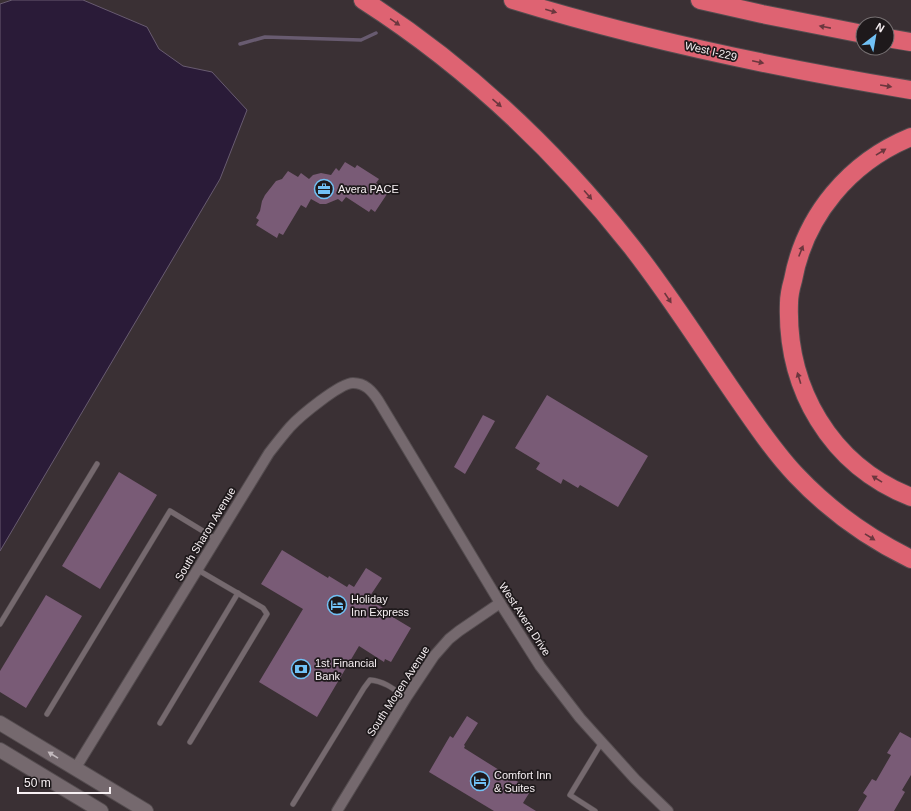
<svg xmlns="http://www.w3.org/2000/svg" width="911" height="811" font-family="Helvetica,sans-serif">
	<style>
		.water { fill: #2a1b38; stroke: #685b70 }
		.lines { fill: none; stroke-linecap: round; stroke-linejoin: round }
		.stream { stroke: #685b70; stroke-width: 3.5 }
		.building { fill: #795b76 }
		.lane-casing { stroke: #544c4f; stroke-width: 6 }
		.street-casing { stroke: #544c4f; stroke-width: 12 }
		.secondary-casing { stroke: #544c4f; stroke-width: 16 }
		.highway-casing { stroke: #544c4f; stroke-width: 20 }
		.lane { stroke: #75696e; stroke-width: 5 }
		.street { stroke: #75696e; stroke-width: 10 }
		.secondary { stroke: #75696e; stroke-width: 14 }
		.highway { stroke: #de6372; stroke-width: 18 }
		.oneway { fill: #6b373e }
		.oneway2 { fill: #c3babe }
		.labels { text-anchor: middle; stroke-width: 3.5; stroke-linejoin: round; paint-order: stroke }
		.street-label { font-size: 11px; fill: #f7f0f3; stroke: #1e191b }
		.poi-label { font-size: 11px; fill: #f7f0f3; stroke: #1e191b; text-anchor: start }
	</style>
	<rect width="100%" height="100%" fill="#3a3034"/>
	<polygon class="water" points="12,0 83,0 147,27 159,49 183,66 212,72 247,110 220,179 0,551 0,4"/>
	<g class="lines">
		<polyline class="stream" points="240,44 265,37 361,40 376,33"/>
	</g>
	<g class="building">
		<polygon points="345,162 355,168 357,165 379,179 376,183 385,189 383,192 387,194 375,212 371,209 369,212 346,197 342,202 338,199 326,204 320,204 311,199 306,208 301,205 283,235 279,233 277,238 256,225 259,220 256,218 260,211 262,201 265,195 276,181 282,179 288,171 298,177 301,173 309,179 313,175 321,173 331,175 336,168 339,171"/>
		<polygon points="547,395 648,456 618,507 580,485 578,488 563,479 561,484 536,469 540,463 515,448"/>
		<polygon points="483,415 495,421 465,474 454,467"/>
		<polygon points="119,472 157,495 100,589 62,566"/>
		<polygon points="282,550 328,578 329,576 347,587 349,584 354,587 366,568 382,578 368,599 388,611 386,613 411,628 391,662 385,659 384,662 359,646 317,717 259,682 303,609 261,584"/>
		<polygon points="46,595 82,616 26,708 0,692 0,671"/>
		<polygon points="467,716 478,723 464,745 465,746 464,748 531,790 523,803 536,811 494,811 429,772 450,736 453,738"/>
		<polygon points="900,732 911,738 911,775 902,790 905,792 894,811 858,811 867,796 863,793 872,779 876,781 891,755 887,753"/>
	</g>
	<g class="lines">
		<defs>
			<g id="lane">
				<polyline points="0,624 97,464"/>
				<polyline points="47,714 170,511 216,539"/>
				<polyline points="160,723 238,593"/>
				<polyline points="190,742 267,614 263,608 198,570"/>
				<path d="M293,804l71,-116 6,-8c15,1 25,10 36,18"/>
				<polyline points="595,811 570,795 602,742"/>
			</g>
			<g id="street">
				<path d="M75,769l194,-316c7,-9 14,-18 21,-26 10,-11 50,-44 63,-44 12,0 19,8 25,17l122,203 40,63 40,52 55,61 33,32"/>
				<polyline points="337,811 406,698 434,656 449,639 459,631 500,603"/>
			</g>
			<g id="secondary">
				<polyline points="0,723 146,811"/>
				<polyline points="0,750 101,811"/>
			</g>
			<g id="highway">
				<path d="M363,0c103,66 193,151 268,246 41,52 76,109 114,163 16,23 32,46 51,66 33,35 72,63 115,84"/>
				<path d="M513,0c130,40 264,68 398,90"/>
				<polyline points="700,0 762,14 863,34"/>
				<polyline points="887,38 911,42"/>
				<path d="M911,137c-61,25 -106,78 -118,143 -2,7 -4,16 -4,23 -3,85 41,162 122,194"/>
			</g>
		</defs>
		<use href="#lane" class="lane-casing"/>
		<use href="#street" class="street-casing"/>
		<use href="#secondary" class="secondary-casing"/>
		<use href="#highway" class="highway-casing"/>
		<use href="#lane" class="lane"/>
		<use href="#street" class="street"/>
		<use href="#secondary" class="secondary"/>
		<use href="#highway" class="highway"/>
	</g>
	<defs><path id="oneway-solid" d="M-6-.8H1V-3.2L6.5 0L1 3.2V.8H-6Z"/></defs>
	<g class="oneway">
		<use href="#oneway-solid" transform="translate(551 11) rotate(16)"/>
		<use href="#oneway-solid" transform="translate(395 22) rotate(35)"/>
		<use href="#oneway-solid" transform="translate(825 27) rotate(-169)"/>
		<use href="#oneway-solid" transform="translate(758 62) rotate(12)"/>
		<use href="#oneway-solid" transform="translate(886 86) rotate(9)"/>
		<use href="#oneway-solid" transform="translate(497 103) rotate(41)"/>
		<use href="#oneway-solid" transform="translate(881 152) rotate(-32)"/>
		<use href="#oneway-solid" transform="translate(588 195) rotate(49)"/>
		<use href="#oneway-solid" transform="translate(801 251) rotate(-68)"/>
		<use href="#oneway-solid" transform="translate(668 298) rotate(56)"/>
		<use href="#oneway-solid" transform="translate(799 378) rotate(-107)"/>
		<use href="#oneway-solid" transform="translate(877 479) rotate(-148)"/>
		<use href="#oneway-solid" transform="translate(870 537) rotate(32)"/>
	</g>
	<use class="oneway2" href="#oneway-solid" transform="translate(53 755) rotate(-148)"/>
	<defs>
		<symbol id="office-ring" viewBox="-11 -11 22 22"><circle r="9.5" fill="#1e191b" stroke="#71c1f5" stroke-width="1.5"/><path d="M-6-3h4V-5.5h4V-3h4V5H-6ZM-1-4.5V-3h2v-1.5ZM-6 0V1H6V0Z" fill="#71c1f5"/></symbol>
		<symbol id="hotel-ring" viewBox="-11 -11 22 22"><circle r="9.5" fill="#1e191b" stroke="#71c1f5" stroke-width="1.5"/><path d="M-6-4.5h1.5V1H6V5H4.5V3h-9V5H-6ZM-4 0a1.8 1.8 0 1 1 3.6 0ZM.5 0V-2.5h3Q6-2.5 6 0Z" fill="#71c1f5"/></symbol>
		<symbol id="bank-ring" viewBox="-11 -11 22 22"><circle r="9.5" fill="#1e191b" stroke="#71c1f5" stroke-width="1.5"/><path d="M-6-4H6V4H-6ZM0-2.3a2.3 2.3 0 1 0 0 4.6a2.3 2.3 0 1 0 0-4.6Z" fill="#71c1f5"/></symbol>
	</defs>
	<g fill-rule="evenodd">
		<use href="#office-ring" x="313" y="178" width="22" height="22"/>
		<use href="#hotel-ring" x="326" y="594" width="22" height="22"/>
		<use href="#bank-ring" x="290" y="658" width="22" height="22"/>
		<use href="#hotel-ring" x="469" y="770" width="22" height="22"/>
	</g>
	<g class="labels">
		<g class="street-label">
			<text transform="translate(711 51) rotate(13)" y="4">West I-229</text>
			<text transform="translate(205 534) rotate(-59)" y="4">South Sharon Avenue</text>
			<text transform="translate(525 619) rotate(57)" y="4">West Avera Drive</text>
			<text transform="translate(398 691) rotate(-57)" y="4">South Mogen Avenue</text>
		</g>
		<g class="poi-label">
			<text x="338" y="193">Avera PACE</text>
			<text x="351" y="603">Holiday<tspan x="351" dy="13">Inn Express</tspan></text>
			<text x="315" y="667">1st Financial<tspan x="315" dy="13">Bank</tspan></text>
			<text x="494" y="779">Comfort Inn<tspan x="494" dy="13">&amp; Suites</tspan></text>
		</g>
	</g>
	<g transform="translate(875 36) rotate(31)"><circle r="19" fill="#1e191b" stroke="#756f71"/>
	<path d="M0-3L7 15L0 10L-7 15Z" fill="#71c1f5"/>
	<text y="-6" font-size="11" font-weight="bold" text-anchor="middle" fill="#f7f0f3">N</text>
	</g>
	<path d="M18 787v6h92v-6" fill="none" stroke="#f7f0f3" stroke-width="2"/>
	<text x="24" y="787" font-size="12" fill="#f7f0f3" stroke="#1e191b" stroke-width="3" paint-order="stroke">50 m</text>
</svg>
